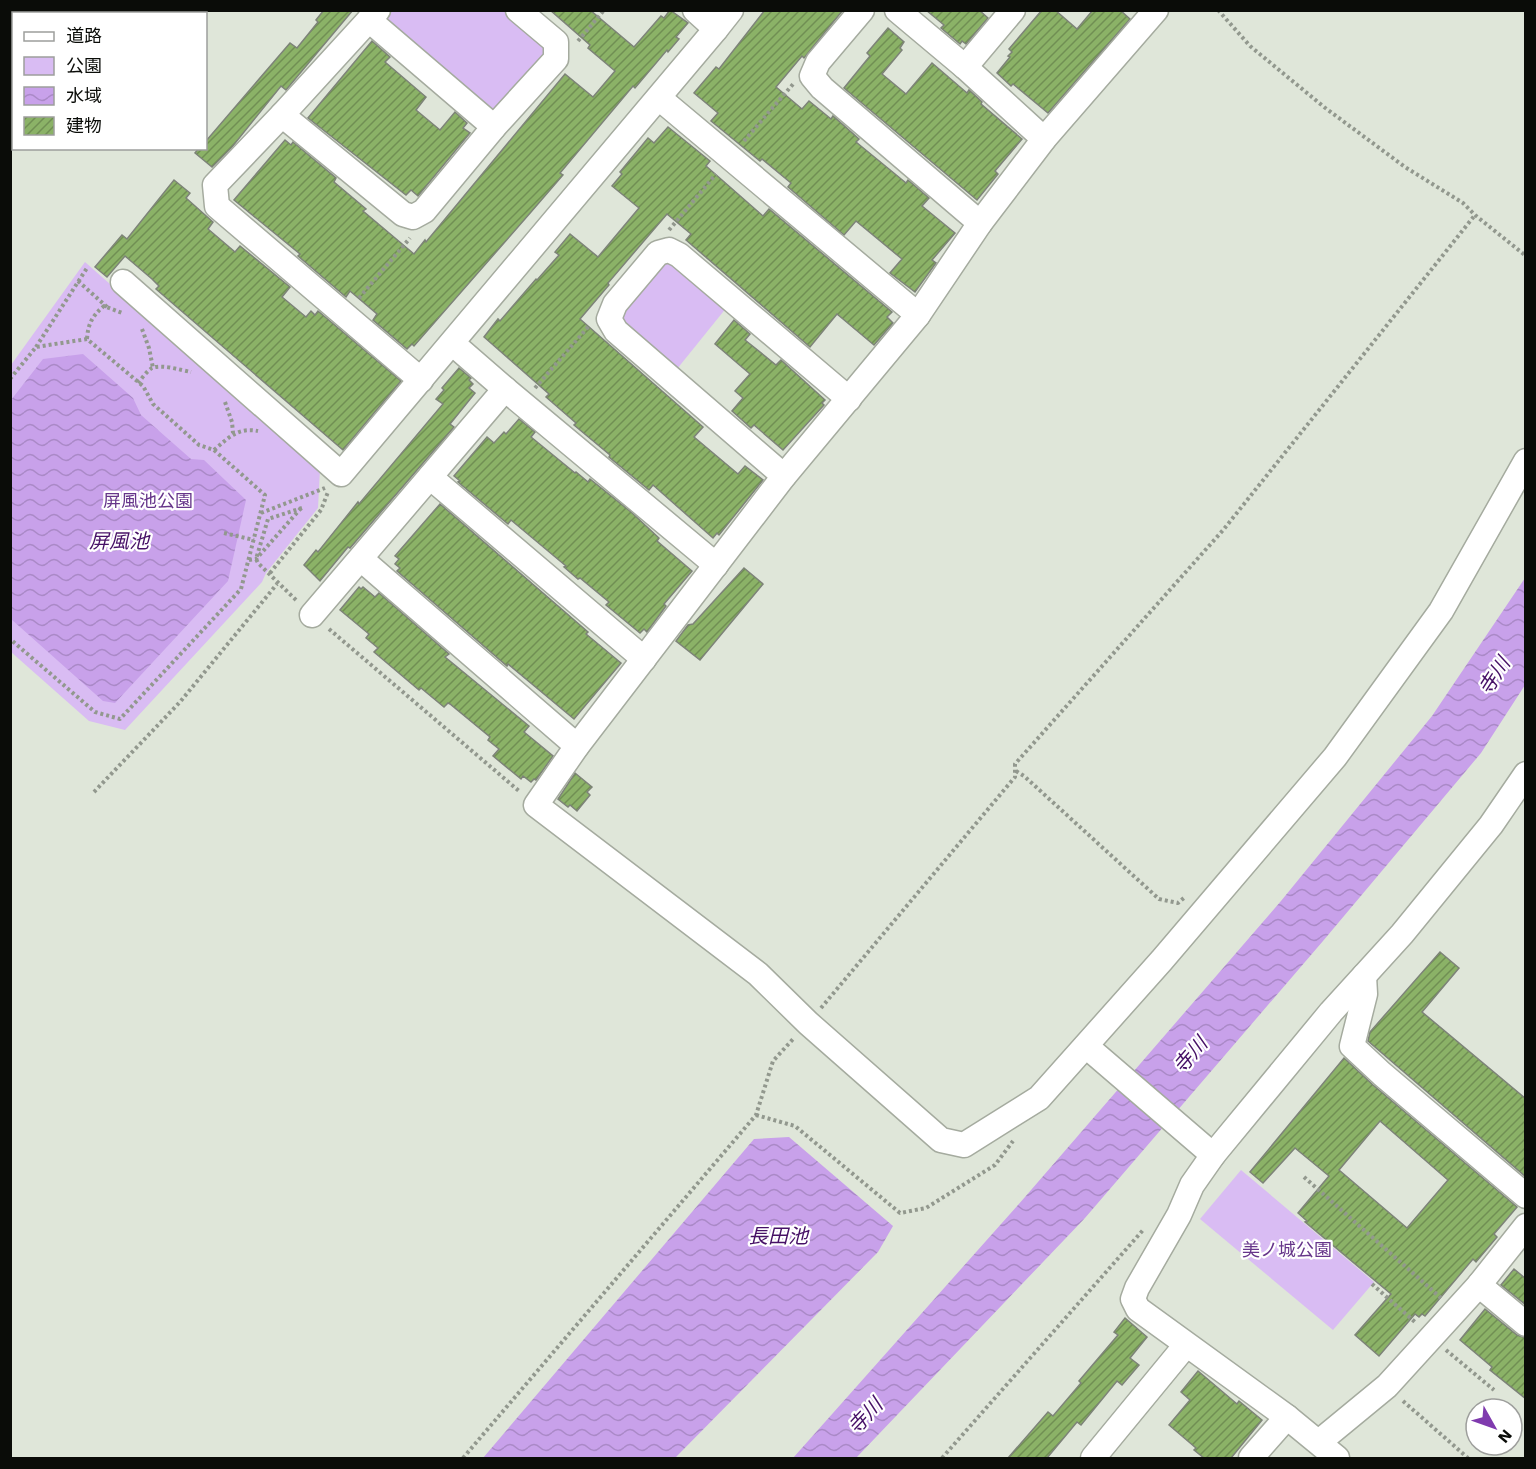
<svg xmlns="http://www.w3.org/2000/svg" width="1536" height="1469" font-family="'Work Sans','Noto Sans JP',sans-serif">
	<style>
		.park { fill: #d9bcf3 }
		.water { fill: url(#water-waves) }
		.building { fill: url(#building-hatch); stroke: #7d8378; stroke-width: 1.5; fill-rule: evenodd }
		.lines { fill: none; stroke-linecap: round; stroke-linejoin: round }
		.minor-casing { stroke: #a5ab9f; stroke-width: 27 }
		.path { stroke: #92988e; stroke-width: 4; stroke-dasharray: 3 3; stroke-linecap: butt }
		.minor { stroke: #fff; stroke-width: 24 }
		.labels { text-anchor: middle; stroke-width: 4.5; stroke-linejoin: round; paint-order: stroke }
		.park-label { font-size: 18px; fill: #66358a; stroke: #fff }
		.water-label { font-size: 20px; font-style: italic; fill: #461066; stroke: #fff }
	</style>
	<defs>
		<pattern id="water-waves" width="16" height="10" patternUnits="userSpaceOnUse" patternTransform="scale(1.5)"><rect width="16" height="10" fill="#c8a1ea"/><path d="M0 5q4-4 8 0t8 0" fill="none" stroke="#aa89c7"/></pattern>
		<pattern id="building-hatch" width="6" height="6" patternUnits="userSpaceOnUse" patternTransform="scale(1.5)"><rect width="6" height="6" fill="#8bb267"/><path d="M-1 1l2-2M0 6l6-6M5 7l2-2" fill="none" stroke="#708f53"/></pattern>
	</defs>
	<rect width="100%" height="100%" fill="#dfe6d9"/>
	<g class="park">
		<polygon points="391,11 504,11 543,43 544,58 497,110 485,112 382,20"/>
		<polygon points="663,259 674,263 727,307 677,369 623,324 621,309"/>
		<polygon points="85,262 320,469 318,508 266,573 262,582 125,730 89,721 11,652 11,365"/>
		<polygon points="1241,1170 1374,1282 1333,1330 1200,1219"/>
	</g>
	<g class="water">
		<polygon points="83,354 133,398 141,415 191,459 204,460 246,500 228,581 115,703 103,701 11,619 11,400 43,359"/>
		<polygon points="1525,578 1525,685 1481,753 1323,941 1085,1218 856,1458 793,1458 1025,1197 1281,901 1432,716"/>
		<polygon points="789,1137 893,1226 878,1252 675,1458 483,1458 754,1139"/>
	</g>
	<g class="building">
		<polygon points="324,10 353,10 286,90 281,86 232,147 212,167 195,153 199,148 206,148 206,141 290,43 297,48 318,22 316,20"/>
		<polygon points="550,10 590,10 634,47 661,16 664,18 670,10 688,23 676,37 679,39 668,52 667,50 635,88 633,86 560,173 563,175 531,212 414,346 412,344 407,349 373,320 377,314 350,291 346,297 298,256 300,254 234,200 285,140 291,145 293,142 336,178 334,182 366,209 363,211 414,254 425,240 426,242 565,74 593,97 615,71 588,48 590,45"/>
		<polygon points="765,10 843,10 804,58 802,56 776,87 802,109 809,101 831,119 833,116 859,139 856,142 906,183 908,180 929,198 922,206 955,233 932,260 936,263 915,292 890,273 902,259 856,221 844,235 788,187 791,183 762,159 760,161 711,121 718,113 694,93 716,67 719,69"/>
		<polygon points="926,10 979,10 988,18 966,44 962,41 960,44 941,28 944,25"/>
		<polygon points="1042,10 1055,10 1077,29 1093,10 1120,10 1130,19 1048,113 1013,84 1011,86 997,73 1010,57 1008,56 1012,52 1009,49"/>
		<polygon points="888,28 904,42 900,48 902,50 882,74 906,94 932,63 967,93 969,90 982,102 981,104 1022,139 995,171 998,174 977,200 844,88 870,56 867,53"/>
		<polygon points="372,41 390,57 385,62 426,97 416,110 440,130 455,112 467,123 463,128 470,133 418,196 411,190 406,195 308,118"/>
		<polygon points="668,127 710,161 706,166 763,216 769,209 892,312 887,317 893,323 874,345 837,314 810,347 686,240 691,234 667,214 608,283 609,285 580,319 703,427 694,437 738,474 745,466 763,480 719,535 717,533 713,538 653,485 649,490 609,457 610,455 574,425 576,423 546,397 549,394 484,337 498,319 500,321 536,279 537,280 559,255 555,252 570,234 598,257 639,208 612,186 622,174 620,172 648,138 654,143"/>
		<polygon points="174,180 190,193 186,198 213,222 208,229 235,252 240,246 290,287 282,297 306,317 311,311 315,315 318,311 401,381 343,450 178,308 156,289 159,286 152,279 125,256 107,277 95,267 122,235 127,239"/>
		<polygon points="734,320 750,334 745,340 776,365 781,360 825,400 822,403 824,405 783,450 754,425 751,428 732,411 743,398 735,391 750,374 715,344"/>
		<polygon points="459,368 471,378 469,380 473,384 469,388 475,393 450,424 454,427 350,548 348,547 320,581 304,565 316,550 318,552 358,502 359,504 443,404 436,399 444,390 442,388"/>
		<polygon points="519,419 535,432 531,437 575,473 576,472 588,482 590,479 631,512 659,538 657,541 692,571 664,604 666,606 647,632 644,629 640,633 606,605 609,602 580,578 578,579 564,567 566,566 511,520 508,524 458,482 460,481 454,476 487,437 494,443 504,432 506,434"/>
		<polygon points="440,504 588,632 586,634 621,663 574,719 508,664 507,666 397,571 400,568 395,564 399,559 395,556"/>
		<polygon points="744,568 763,584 700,660 676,641 688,625 693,624"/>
		<polygon points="359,587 361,589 363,587 375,597 379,593 449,654 445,657 529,726 524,732 553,756 536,780 534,779 531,782 523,776 521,779 493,756 499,749 488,740 490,737 450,704 448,703 444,707 421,688 419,690 374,652 378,648 366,638 369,634 340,610"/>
		<polygon points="575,773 592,787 587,792 590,795 577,811 570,805 568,807 558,799"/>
		<polygon points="1440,952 1459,968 1422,1012 1526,1099 1526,1177 1368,1041 1370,1032"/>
		<path d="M1344,1058l29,27 144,122 -23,27 3,3 -21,25 -3,-3 -48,57 -3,-2 -3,3 -4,-3 -36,42 -24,-21 36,-41 -86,-72 2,-1 -9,-8 31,-37 -34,-28 -32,35 -13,-11zM1380,1121l68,59 -41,48 -68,-58z"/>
		<polygon points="1514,1269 1526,1279 1526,1305 1501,1285"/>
		<polygon points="1485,1309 1517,1335 1526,1338 1526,1399 1490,1370 1492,1367 1460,1340"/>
		<polygon points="1125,1318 1147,1337 1130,1358 1139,1365 1122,1385 1117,1381 1081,1425 1077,1422 1047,1458 1008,1458 1048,1412 1053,1416 1081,1383 1079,1381 1118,1335 1114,1332"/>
		<polygon points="1198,1371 1237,1404 1239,1401 1262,1420 1231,1458 1204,1458 1194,1450 1196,1448 1169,1425 1190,1400 1181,1392"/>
	</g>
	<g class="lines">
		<defs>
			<g id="minor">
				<polyline points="378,10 282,115 215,185 217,206 421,380"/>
				<polyline points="695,10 716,29 731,10"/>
				<polyline points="862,10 818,62 812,76 822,88 980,223"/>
				<polyline points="897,10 965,67 1044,139"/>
				<polyline points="1156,10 1044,139 980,223 918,315 784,476 577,746 536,805 758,974 808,1023 941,1140 964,1145 1039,1098 1162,960 1335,757 1441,611 1526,461"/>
				<polyline points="369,20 494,127"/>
				<polyline points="965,67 1013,10"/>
				<polyline points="659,98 918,315"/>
				<polyline points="282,115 403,214 413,217 424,211 494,127 556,59 556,42 518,10"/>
				<polyline points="123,282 341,474 716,29"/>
				<polyline points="452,343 505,389 716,565"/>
				<polyline points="784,476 616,331 609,319 615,304 658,253 669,250 679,255 849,399"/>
				<polyline points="430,477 644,659"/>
				<polyline points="361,559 577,746"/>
				<polyline points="312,615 505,389"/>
				<polyline points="1364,976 1365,994 1352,1046 1382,1074 1526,1196"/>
				<polyline points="1086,1046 1213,1155"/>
				<polyline points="1479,1285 1526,1324"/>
				<polyline points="1319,1442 1387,1386 1479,1285 1526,1226"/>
				<polyline points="1093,1458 1186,1345"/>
				<polyline points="1251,1458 1287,1417"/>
				<polyline points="1337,1458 1287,1417 1138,1309 1133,1299 1137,1288 1179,1215 1192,1185 1213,1155 1331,1012 1402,934 1491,825 1526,774"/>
			</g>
		</defs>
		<use href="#minor" class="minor-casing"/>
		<g class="path">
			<polyline points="1218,10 1250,46 1324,107 1405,167 1463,203 1475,215 1526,256"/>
			<polyline points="578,41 604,10"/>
			<polyline points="744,141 794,83"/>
			<polyline points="669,230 716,174"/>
			<polyline points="78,281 107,307"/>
			<polyline points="359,298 410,238"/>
			<polyline points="142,329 149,348 153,368"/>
			<path d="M87,339c1,-15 5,-23 17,-33l18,7"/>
			<polyline points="36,347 87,268"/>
			<polyline points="10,379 36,347 87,339 143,386 153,404 199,445 214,450 265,495 241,589 120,719 95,712 10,639"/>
			<path d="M138,383c4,-5 9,-12 14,-15 10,-4 28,2 39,4"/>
			<polyline points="535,388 589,326"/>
			<polyline points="225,402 232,422 233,433"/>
			<path d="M214,450c14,-12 24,-23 44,-19"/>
			<polyline points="261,513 325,488"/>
			<polyline points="224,533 254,540"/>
			<polyline points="249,560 256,559 301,508"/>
			<polyline points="270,573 321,510 328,492"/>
			<polyline points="296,600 258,563 256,559 268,519 302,508"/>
			<polyline points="329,629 519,791"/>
			<polyline points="1016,771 1024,776 1159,899 1178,903 1185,897"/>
			<polyline points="94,792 180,702 277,584"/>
			<polyline points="821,1008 1015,777 1015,764 1224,529 1475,215"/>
			<polyline points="756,1115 795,1126 900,1213 926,1208 995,1165 1013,1141"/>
			<polyline points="1304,1177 1441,1298"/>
			<polyline points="1372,1284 1416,1323"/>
			<polyline points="1446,1350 1494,1390"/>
			<polyline points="1403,1401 1468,1458"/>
			<polyline points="463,1458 756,1115 773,1061 794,1038"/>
			<polyline points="942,1458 1144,1229"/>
		</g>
		<use href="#minor" class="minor"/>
	</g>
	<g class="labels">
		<g class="park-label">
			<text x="148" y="507">屏風池公園</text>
			<text x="1287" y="1256">美ノ城公園</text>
		</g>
		<g class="water-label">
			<text x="119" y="548">屏風池</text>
			<text transform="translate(1494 676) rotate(-57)" y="7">寺川</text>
			<text transform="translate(1190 1055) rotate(-49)" y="7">寺川</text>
			<text x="778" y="1243">長田池</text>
			<text transform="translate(865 1416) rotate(-47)" y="7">寺川</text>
		</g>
	</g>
	<rect width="1536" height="1469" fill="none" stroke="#0a0c08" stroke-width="24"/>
	<rect x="12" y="12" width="195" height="138" fill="#ffffff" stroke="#9d9e9c" stroke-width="1.5"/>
	<rect x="24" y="32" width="30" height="9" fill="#ffffff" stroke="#9d9e9c" stroke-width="1.5"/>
	<text x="66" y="42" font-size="18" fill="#0a0c08">道路</text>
	<rect x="24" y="57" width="30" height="18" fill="#d9bcf3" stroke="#9d9e9c" stroke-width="1.5"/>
	<text x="66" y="72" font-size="18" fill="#0a0c08">公園</text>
	<rect x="24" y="87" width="30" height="18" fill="url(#water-waves)" stroke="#9d9e9c" stroke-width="1.5"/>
	<text x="66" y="102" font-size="18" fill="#0a0c08">水域</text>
	<rect x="24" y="117" width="30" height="18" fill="url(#building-hatch)" stroke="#9d9e9c" stroke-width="1.5"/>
	<text x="66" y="132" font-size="18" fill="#0a0c08">建物</text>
	<g transform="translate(1494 1427) rotate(130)"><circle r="28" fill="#ffffff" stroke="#9d9e9c" stroke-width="1.5"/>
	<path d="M0-4.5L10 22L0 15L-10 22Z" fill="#7f3aae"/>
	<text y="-9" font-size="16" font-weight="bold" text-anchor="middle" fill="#0a0c08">N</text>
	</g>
</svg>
